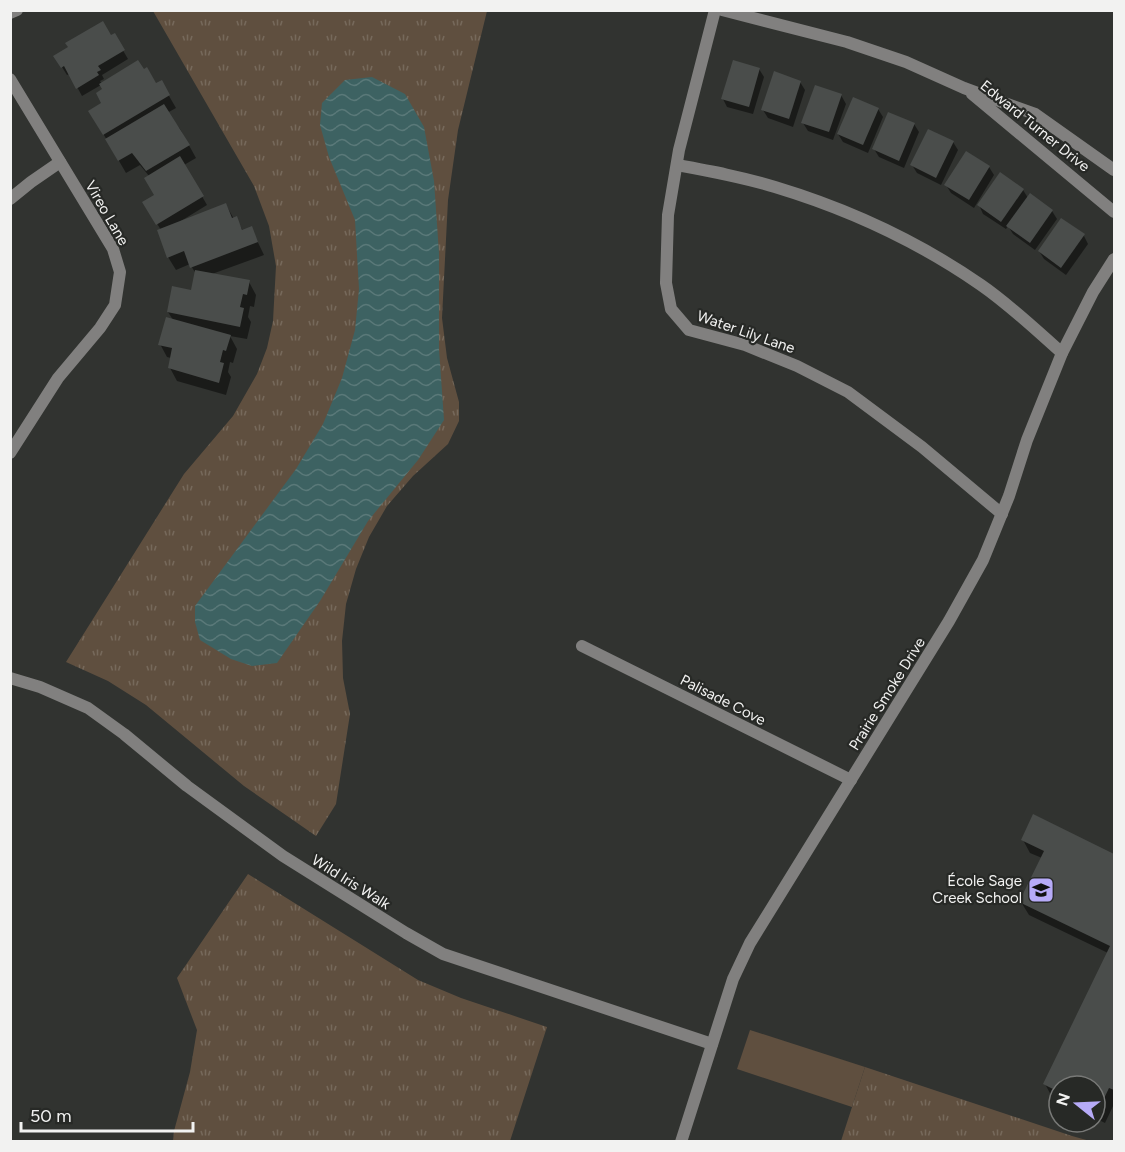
<svg xmlns="http://www.w3.org/2000/svg" width="1125" height="1152" font-family="Figtree,sans-serif">
	<style>
		.green { fill: #5f4f3f }
		.park { fill: url(#park-tufts) }
		.water { fill: url(#water-waves) }
		.shadow { fill: #0007 }
		.building { fill: #4a4d4b }
		.lines { fill: none; stroke-linecap: round; stroke-linejoin: round }
		.service { stroke: #81807f; stroke-width: 12 }
		.minor { stroke: #81807f; stroke-width: 12 }
		.tertiary { stroke: #81807f; stroke-width: 12 }
		.labels { text-anchor: middle; stroke-width: 4.5; stroke-linejoin: round; paint-order: stroke }
		.street-label { font-size: 15px; fill: #f2f2f1; stroke: #272926 }
		.poi-label { font-size: 15px; fill: #f2f2f1; stroke: #272926; text-anchor: end }
	</style>
	<defs>
		<pattern id="park-tufts" width="24" height="20" patternUnits="userSpaceOnUse" patternTransform="scale(1.5)"><rect width="24" height="20" fill="#5f4f3f"/><path d="M3 7l-1-3M5 7V3M7 7l1-3M15 17l-1-3M17 17v-4M19 17l1-3" fill="none" stroke="#76695b"/></pattern>
		<pattern id="water-waves" width="16" height="10" patternUnits="userSpaceOnUse" patternTransform="scale(1.5)"><rect width="16" height="10" fill="#3d6262"/><path d="M0 5q4-4 8 0t8 0" fill="none" stroke="#5a7979"/></pattern>
	</defs>
	<rect width="100%" height="100%" fill="#313330"/>
	<polygon class="green" points="750,1030 865,1067 852,1107 737,1069"/>
	<g class="park">
		<polygon points="153,11 487,11 458,130 448,200 442,318 447,358 459,402 459,421 448,444 413,476 387,506 369,537 356,569 346,604 342,641 343,678 350,714 336,804 316,836 244,786 146,705 108,681 66,662 184,474 233,416 257,374 267,348 273,321 276,266 269,226 254,186"/>
		<polygon points="248,874 418,980 461,998 547,1027 510,1141 173,1141 174,1131 190,1072 197,1030 177,978"/>
		<polygon points="865,1067 1072,1136 1090,1141 841,1141"/>
	</g>
	<polygon class="water" points="372,77 405,94 424,127 434,181 439,253 439,349 444,420 418,460 368,521 320,601 277,663 252,666 231,659 200,640 195,622 195,606 296,469 323,424 342,378 355,330 359,289 355,220 329,157 320,125 322,103 345,80"/>
	<g class="shadow">
		<polygon points="114,35 128,59 102,75 104,79 100,81 102,84 156,85 161,82 176,108 167,113 180,129 196,158 184,165 207,205 181,221 181,222 226,205 234,219 236,218 243,231 251,228 264,255 212,274 249,282 256,295 254,307 250,306 248,317 251,322 247,339 230,336 237,349 233,363 230,362 228,372 231,377 226,395 177,381 170,368 171,358 167,357 160,344 173,320 168,312 192,291 196,274 190,264 176,270 168,257 161,230 144,203 156,196 149,176 140,165 126,173 90,111 103,103 104,90 101,85 82,96 70,74 67,75 55,56"/>
		<polygon points="759,69 764,77 753,114 727,107 723,99"/>
		<polygon points="800,82 805,90 793,127 768,118 763,110"/>
		<polygon points="841,95 846,104 833,140 808,131 803,123"/>
		<polygon points="878,109 883,117 868,153 843,142 838,134"/>
		<polygon points="914,124 919,132 904,168 879,157 874,149"/>
		<polygon points="953,142 958,150 941,185 917,173 912,165"/>
		<polygon points="989,167 994,175 974,208 951,193 946,185"/>
		<polygon points="1023,190 1028,198 1052,211 1057,219 1035,250 1013,234 1008,226 1006,229 983,214 979,205"/>
		<polygon points="1084,236 1088,244 1066,275 1044,259 1039,251"/>
		<polygon points="1034,816 1114,855 1114,1104 1105,1123 1095,1118 1095,1086 1059,1086 1059,1100 1052,1097 1045,1084 1108,953 1029,915 1021,902 1042,858 1030,853 1023,840"/>
	</g>
	<g class="building">
		<polygon points="103,21 111,35 115,33 125,50 98,66 101,70 97,72 99,75 76,89 64,66 61,68 53,56 68,47 65,43"/>
		<polygon points="138,60 144,69 147,67 156,83 162,80 170,95 103,135 88,111 101,103 96,93 102,89 99,84"/>
		<polygon points="733,60 760,68 749,107 721,99"/>
		<polygon points="774,71 801,81 789,119 761,110"/>
		<polygon points="815,85 842,94 829,132 801,123"/>
		<polygon points="853,97 879,108 863,145 837,134"/>
		<polygon points="164,104 190,145 146,171 132,153 118,161 105,139"/>
		<polygon points="888,112 915,123 899,161 872,149"/>
		<polygon points="928,129 954,141 936,178 910,165"/>
		<polygon points="966,151 990,166 969,200 944,185"/>
		<polygon points="180,156 204,196 156,225 142,202 154,195 144,178"/>
		<polygon points="1000,172 1024,189 1001,222 977,205"/>
		<polygon points="1030,193 1053,210 1030,243 1006,226"/>
		<polygon points="226,203 232,218 237,216 242,230 252,226 258,242 190,268 184,251 167,258 157,230"/>
		<polygon points="1061,218 1085,234 1061,268 1038,251"/>
		<polygon points="195,270 250,280 247,295 243,294 240,307 244,308 240,327 167,312 172,286 191,290"/>
		<polygon points="166,317 231,335 226,351 223,350 220,362 224,363 219,383 168,368 172,348 158,345"/>
		<polygon points="1033,814 1114,854 1114,1090 1109,1088 1098,1111 1095,1109 1095,1086 1059,1086 1059,1092 1043,1084 1110,946 1019,902 1044,851 1021,840"/>
	</g>
	<g class="lines">
		<g class="service">
			<path d="M677,165c33,6 66,12 98,22 73,22 144,55 206,98 29,20 55,45 81,68"/>
			<polyline points="10,199 31,182 60,162"/>
		</g>
		<g class="minor">
			<polyline points="715,10 679,150 668,215 666,283 671,309 689,330 745,345 797,366 848,392 922,447 1002,514"/>
			<polyline points="10,79 113,249 120,272 115,305 100,328 58,378 10,453"/>
			<polyline points="582,646 851,780"/>
			<polyline points="10,678 40,687 88,708 124,734 187,786 283,856 406,933 443,954 712,1044"/>
			<polyline points="681,1142 733,979 750,943 949,621 983,560 1009,496 1027,440 1062,353 1093,292 1114,259"/>
		</g>
		<g class="tertiary">
			<polyline points="722,10 847,42 906,62 964,88 1035,114 1114,170"/>
			<polyline points="10,13 17,10"/>
			<polyline points="972,94 1114,212"/>
		</g>
	</g>
	<defs>
		<symbol id="school-square" viewBox="-11 -11 22 22"><rect x="-9" y="-9" width="18" height="18" rx="4" fill="#b7abf8" stroke="#272926"/><path d="M0-5L7-2L0 1L-7-2ZM-4 1L0 2.5L4 1V4Q0 6-4 4Z" fill="#111"/></symbol>
	</defs>
	<g fill-rule="evenodd">
		<use href="#school-square" x="1026" y="875" width="30" height="30"/>
	</g>
	<g class="labels">
		<g class="street-label">
			<text transform="translate(1035 126) rotate(39)" y="5">Edward Turner Drive</text>
			<text transform="translate(107 213) rotate(60)" y="5">Vireo Lane</text>
			<text transform="translate(746 332) rotate(19)" y="5">Water Lily Lane</text>
			<text transform="translate(887 694) rotate(-58)" y="5">Prairie Smoke Drive</text>
			<text transform="translate(723 700) rotate(27)" y="5">Palisade Cove</text>
			<text transform="translate(351 882) rotate(32)" y="5">Wild Iris Walk</text>
		</g>
		<g class="poi-label">
			<text x="1022" y="886">École Sage<tspan x="1022" dy="17">Creek School</tspan></text>
		</g>
	</g>
	<rect width="1125" height="1152" fill="none" stroke="#f2f2f1" stroke-width="24"/>
	<g transform="translate(1077 1104) rotate(288)"><circle r="28" fill="#272926" stroke="#787977" stroke-width="1.5"/>
	<path d="M0-4.5L10 22L0 15L-10 22Z" fill="#b7abf8"/>
	<text y="-9" font-size="16" font-weight="bold" text-anchor="middle" fill="#f2f2f1">N</text>
	</g>
	<path d="M21 1122v9h172v-9" fill="none" stroke="#f2f2f1" stroke-width="3"/>
	<text x="30" y="1122" font-size="18" fill="#f2f2f1" stroke="#272926" stroke-width="4.5" paint-order="stroke">50 m</text>
</svg>
